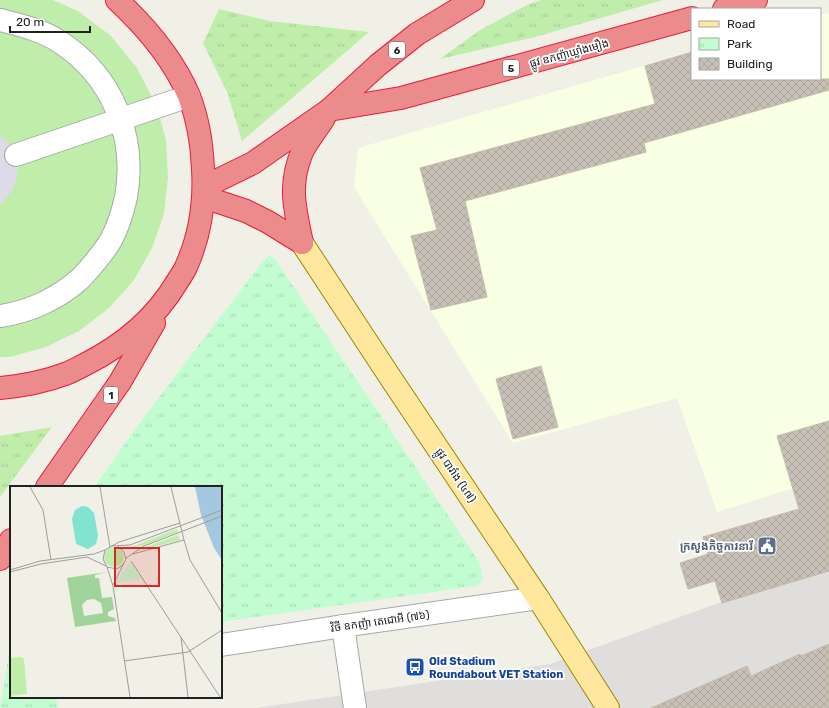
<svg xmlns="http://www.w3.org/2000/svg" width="829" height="708" font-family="Rubik,'Noto Sans Khmer',sans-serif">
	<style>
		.residential { fill: #dfdedd }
		.education { fill: #f9ffe2 }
		.grass { fill: url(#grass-tufts) }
		.park { fill: url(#park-tufts) }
		.garden { fill: #bfeeaa }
		.plaza { fill: #dddbe7 }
		.building { fill: url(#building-cross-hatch); stroke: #c4baa8 }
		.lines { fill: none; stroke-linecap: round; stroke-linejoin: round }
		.minor-casing { stroke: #a8a8a8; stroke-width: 24 }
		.major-casing { stroke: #9d8700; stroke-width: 24 }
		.highway-casing { stroke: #e61d3c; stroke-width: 24 }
		.minor { stroke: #fff; stroke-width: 22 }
		.major { stroke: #ffe89e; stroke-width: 22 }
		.highway { stroke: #ec8b8b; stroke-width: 22 }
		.labels { text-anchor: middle; stroke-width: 3.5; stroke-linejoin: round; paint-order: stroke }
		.shield { fill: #fff; stroke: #646464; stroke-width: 1 }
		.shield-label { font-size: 10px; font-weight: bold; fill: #212121 }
		.street-label { font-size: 11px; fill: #212121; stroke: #fff }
		.service-label { font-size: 11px; font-weight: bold; fill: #4e5e75; stroke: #fff; text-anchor: end }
		.transit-label { font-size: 11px; font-weight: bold; fill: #164399; stroke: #fff; text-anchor: start }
		.inset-road { fill: none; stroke: #9e9d98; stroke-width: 1 }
		.view { fill: #d62828; fill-opacity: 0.15; stroke: #d62828; stroke-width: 2 }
		.inset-edge { fill: none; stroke: #212121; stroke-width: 2 }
	</style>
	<defs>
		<pattern id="grass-tufts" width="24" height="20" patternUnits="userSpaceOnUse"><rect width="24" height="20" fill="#bfeeaa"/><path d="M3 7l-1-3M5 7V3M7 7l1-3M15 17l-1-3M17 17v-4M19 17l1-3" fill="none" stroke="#a4cc92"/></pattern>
		<pattern id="park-tufts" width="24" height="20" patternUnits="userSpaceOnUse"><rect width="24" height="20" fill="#c2fdd2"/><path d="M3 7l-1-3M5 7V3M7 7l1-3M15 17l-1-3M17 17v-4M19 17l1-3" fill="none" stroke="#a6d9b4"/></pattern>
		<pattern id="building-cross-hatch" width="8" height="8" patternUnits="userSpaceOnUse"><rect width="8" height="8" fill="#c7c0b6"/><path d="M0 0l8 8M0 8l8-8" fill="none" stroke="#aba59c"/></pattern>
	</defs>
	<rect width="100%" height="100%" fill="#f1f0e7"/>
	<polygon class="residential" points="829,563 829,708 256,708 550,664"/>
	<polygon class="education" points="829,13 829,477 717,512 677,398 513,443 354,187 358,148 692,52 692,79 820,79 820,15"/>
	<g class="grass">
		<polygon points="541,0 663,0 535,37 440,59 480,30 525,6"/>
		<polygon points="219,9 270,21 369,32 242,141 227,92 203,43"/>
		<polygon points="52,427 0,497 0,436"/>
	</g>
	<g class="park">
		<polygon points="269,255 275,259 480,563 483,578 477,586 221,622 221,487 94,487 144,417 259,266"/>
		<polygon points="11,640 11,697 57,697 58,708 0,708"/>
	</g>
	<polygon class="garden" points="0,0 53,0 78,11 111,36 137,68 157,107 166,140 168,177 164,214 152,248 134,280 109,308 79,331 46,347 10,357 0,357"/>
	<polygon class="plaza" points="0,136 5,139 11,146 18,164 16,182 12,191 3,202 0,204"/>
	<g class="building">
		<polygon points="692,52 692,79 829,79 829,90 644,143 646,152 465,201 487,297 431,310 411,236 437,230 420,168 655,104 645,66"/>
		<polygon points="541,366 558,427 513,439 496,379"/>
		<polygon points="829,421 829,571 722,603 715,581 688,589 680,563 708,554 703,537 799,509 777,436"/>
		<polygon points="829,644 829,708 651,708 747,666 751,676 800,654 801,656"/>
	</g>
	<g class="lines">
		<defs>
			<g id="minor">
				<path d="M0,20c20,5 42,10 60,22 52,34 77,94 66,155 -3,14 -8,30 -15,43 -8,14 -19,26 -30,38 -22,20 -51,34 -81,38"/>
				<polyline points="16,155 189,96"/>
				<polyline points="343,626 355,708"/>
				<polyline points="221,645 343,626 538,598"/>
			</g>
			<polyline id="major" points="302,243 392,380 538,598 608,708"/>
			<g id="highway">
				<polyline points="724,9 756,0"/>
				<polyline points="329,110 401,98 692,18"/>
				<polyline points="204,187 253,163 329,110 378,65 417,34 473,0"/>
				<polyline points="204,197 246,211 268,222 302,243"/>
				<path d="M302,243c-7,-34 -14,-57 0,-91 6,-12 15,-23 22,-34"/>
				<path d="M0,388c22,-2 44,-6 65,-14 6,-2 13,-6 19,-9 38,-19 71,-46 93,-83 3,-5 7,-10 9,-15 14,-31 19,-64 17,-98 -1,-25 -5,-50 -14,-73 -16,-38 -43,-69 -72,-96"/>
				<polyline points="47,487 120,382 154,323"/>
				<polyline points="0,559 11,540"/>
			</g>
		</defs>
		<use href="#minor" class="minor-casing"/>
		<use href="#major" class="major-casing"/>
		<use href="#highway" class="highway-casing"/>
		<use href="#minor" class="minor"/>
		<use href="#major" class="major"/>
		<use href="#highway" class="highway"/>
	</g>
	<defs>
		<symbol id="civic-square" viewBox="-11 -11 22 22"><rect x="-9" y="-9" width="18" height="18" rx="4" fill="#5c6f8a" stroke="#fff"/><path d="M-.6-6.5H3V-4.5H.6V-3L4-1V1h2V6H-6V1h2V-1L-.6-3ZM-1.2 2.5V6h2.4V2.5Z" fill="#fff"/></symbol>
		<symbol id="bus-square" viewBox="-11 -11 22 22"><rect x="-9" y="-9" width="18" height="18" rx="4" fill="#1a4fb4" stroke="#fff"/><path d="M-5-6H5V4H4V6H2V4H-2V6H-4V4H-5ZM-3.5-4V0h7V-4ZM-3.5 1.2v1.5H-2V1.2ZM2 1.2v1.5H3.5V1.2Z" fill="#fff"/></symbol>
	</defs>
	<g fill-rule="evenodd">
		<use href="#civic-square" x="756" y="535" width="22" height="22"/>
		<use href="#bus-square" x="404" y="656" width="22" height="22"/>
	</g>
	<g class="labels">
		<g class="shield">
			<rect x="389" y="42" width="16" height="16" rx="3"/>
			<rect x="503" y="60" width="16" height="16" rx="3"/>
			<rect x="104" y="387" width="14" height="16" rx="3"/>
		</g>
		<g class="shield-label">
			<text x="397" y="54">6</text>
			<text x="511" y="72">5</text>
			<text x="111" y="399">1</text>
		</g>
		<g class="street-label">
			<text transform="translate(569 53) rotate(-15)" y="4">ផ្លូវ ឧកញ៉ាឃ្លាំងមឿង</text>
			<text transform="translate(456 475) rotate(56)" y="4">ផ្លូវ បារាំង (៤៧)</text>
			<text transform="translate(380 621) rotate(-8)" y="4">វិថី ឧកញ៉ា តេជោអី (៧៦)</text>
		</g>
		<g class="service-label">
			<text x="753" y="550">ក្រសួងកិច្ចការនារី</text>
		</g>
		<g class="transit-label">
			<text x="429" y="665">Old Stadium<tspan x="429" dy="13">Roundabout VET Station</tspan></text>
		</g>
	</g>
	<g transform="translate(10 486)">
		<rect width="212" height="212" fill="#f1f0e7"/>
		<path d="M167,43l1,3 -36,14 -11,1zM168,49l2,5 -41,11 4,-3zM11,171l3,2 3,35 -17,2v-38z" fill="#bfeeaa"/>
		<path d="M97,86l-12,3v3h4l3,20 10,-1 2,12 -6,3v4l7,2 1,3 -41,6 -8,-49zM84,113l7,4 2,10 -19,3 -2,-11 5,-5z" fill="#9fd399" fill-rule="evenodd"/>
		<path d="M120,76l11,17 -23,4 1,8h-3l1,-11z" fill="#c2fdd2"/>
		<path d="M94 71a10 10 0 1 1 20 0a10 10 0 1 1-20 0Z" fill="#bfeeaa"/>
		<path d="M72,20l6,1 6,6 4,22 -2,9 -8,5 -12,-5 -4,-25 3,-9z" fill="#81e4d1"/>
		<path d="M185,1h27v73l-8,-12 -13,-33z" fill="#a5c8e1"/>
		<path class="inset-road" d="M20,1l13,23 8,50M90,1l10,60M174,54l6,20 32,53M101,60l19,-1 92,-35M123,68l51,-14 -13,-53M116,72l18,-12 78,-30M121,75l89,136M114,78l-7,5 -10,-2 -4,-8 2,-9 14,-8 61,-19M97,81l6,19 17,111M0,84l30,-9 54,-7 11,-4M0,86l31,-8 46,-7 19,9M103,99l13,-26 -2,-7 -6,-6M171,151l7,60M114,175l64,-9 34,-22"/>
		<path class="view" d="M105,62h44v38h-44z"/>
		<rect width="212" height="212" class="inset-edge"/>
	</g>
	<rect x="691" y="8" width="130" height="72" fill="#ffffff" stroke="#a6a6a6"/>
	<rect x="699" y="21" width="20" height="6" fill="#ffe89e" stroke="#a6a6a6"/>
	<text x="727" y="28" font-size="12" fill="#212121">Road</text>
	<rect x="699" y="38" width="20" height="12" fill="url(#park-tufts)" stroke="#a6a6a6"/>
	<text x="727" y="48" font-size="12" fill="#212121">Park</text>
	<rect x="699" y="58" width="20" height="12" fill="url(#building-cross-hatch)" stroke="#a6a6a6"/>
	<text x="727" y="68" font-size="12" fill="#212121">Building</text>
	<path d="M10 26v6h80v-6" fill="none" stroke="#212121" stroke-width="2"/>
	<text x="16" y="26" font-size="12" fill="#212121" stroke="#ffffff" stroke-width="3" paint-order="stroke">20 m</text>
</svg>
